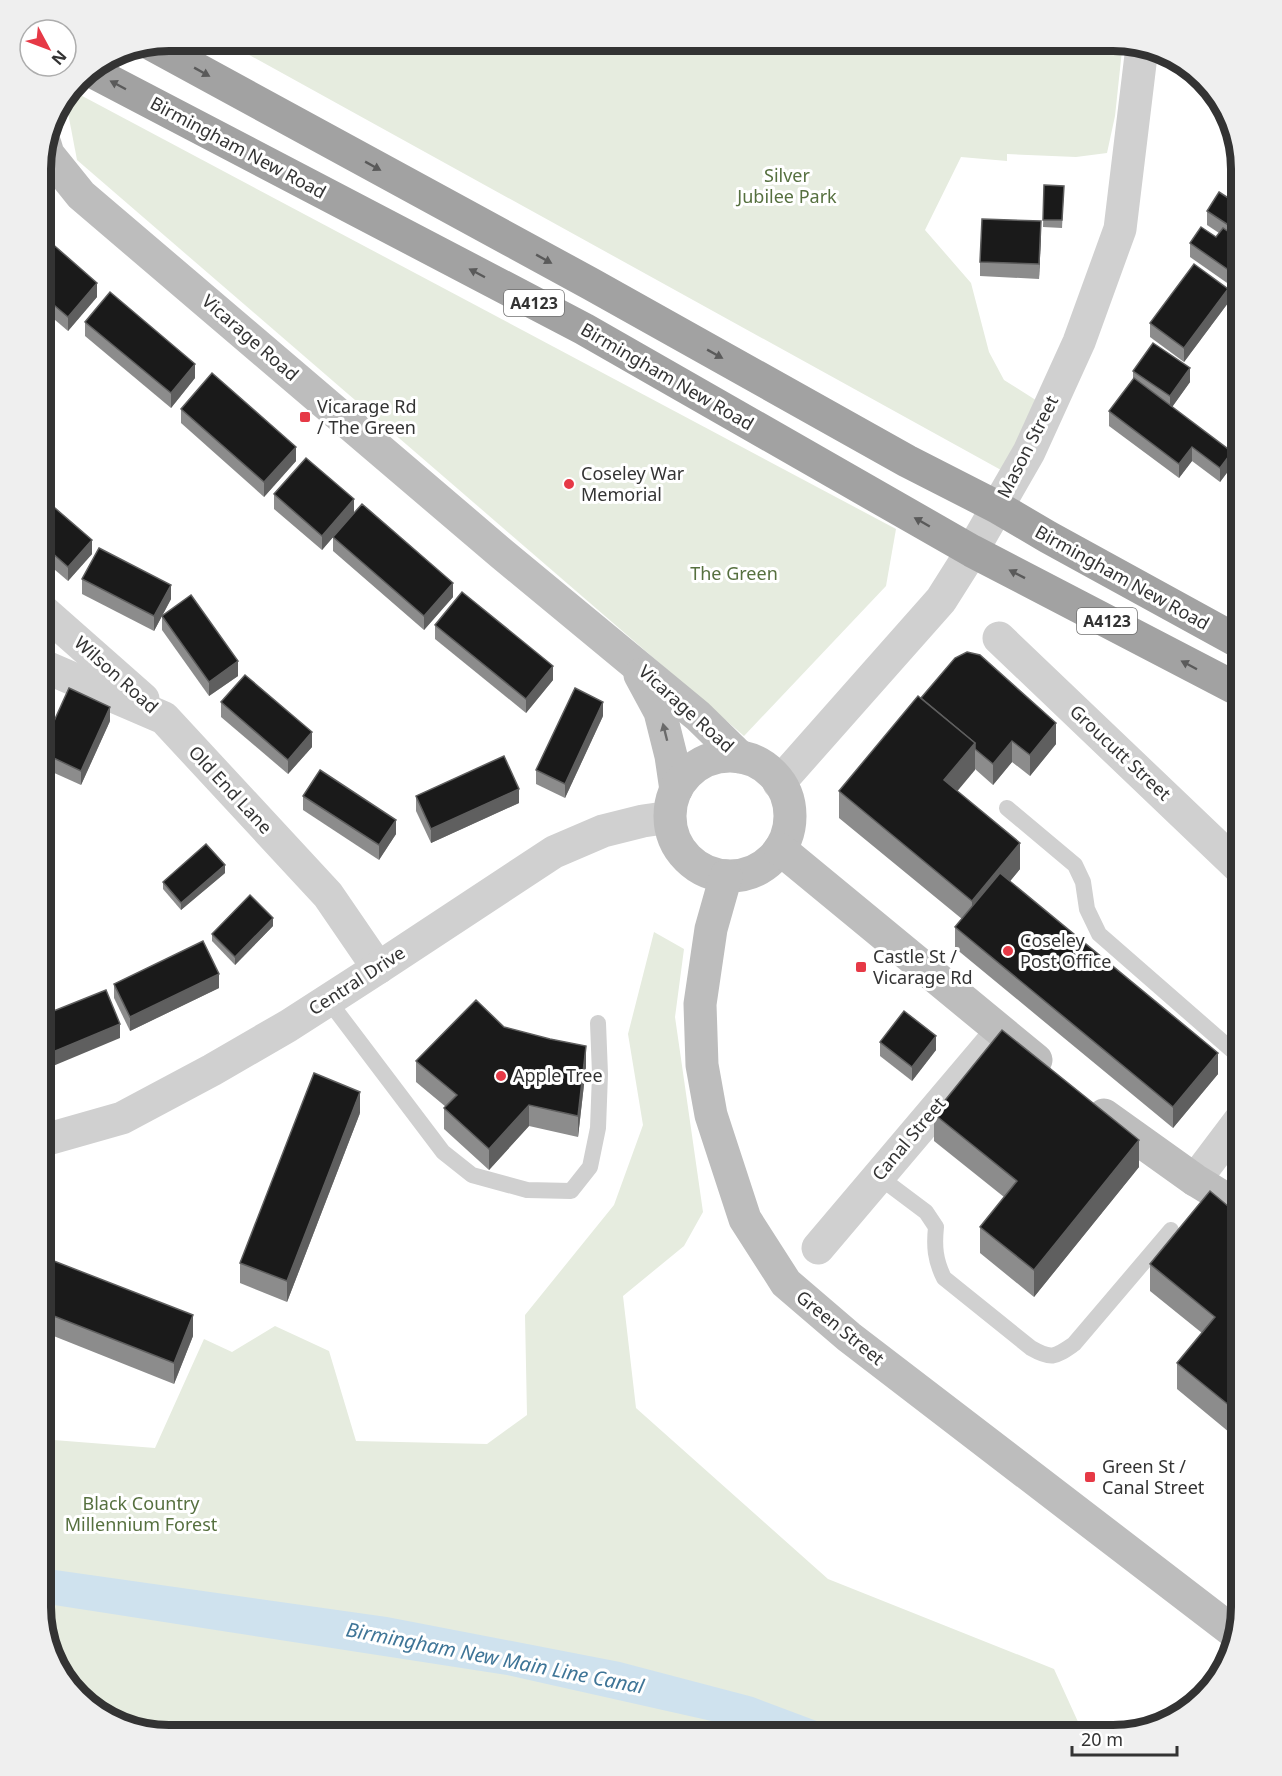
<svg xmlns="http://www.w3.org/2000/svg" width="1282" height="1776" font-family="'Noto Sans',sans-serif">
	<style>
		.green { fill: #e6ecdf }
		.water { fill: #cfe2ee }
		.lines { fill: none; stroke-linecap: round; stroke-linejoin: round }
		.service { stroke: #d0d0d0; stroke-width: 16 }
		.minor { stroke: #d0d0d0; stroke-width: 33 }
		.tertiary { stroke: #d0d0d0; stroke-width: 33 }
		.secondary { stroke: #bdbdbd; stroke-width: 33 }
		.trunk { stroke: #a2a2a2; stroke-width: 33 }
		.wall { fill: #8c8c8c }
		.shaded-wall { fill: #5f5f5f }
		.building { fill: #1a1a1a; stroke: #5f5f5f; stroke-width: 1.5 }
		.oneway { fill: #5a5a5a }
		.oneway2 { fill: #6a6a6a }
		.poi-dot { fill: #e63946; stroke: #fff; stroke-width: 2 }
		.labels { text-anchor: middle; stroke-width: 6; stroke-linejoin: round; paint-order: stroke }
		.shield { fill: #fff; stroke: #707070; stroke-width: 1.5 }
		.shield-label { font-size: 16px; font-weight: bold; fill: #333 }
		.street-label { font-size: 18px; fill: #333; stroke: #fff }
		.park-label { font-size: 18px; fill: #56703f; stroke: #fff }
		.poi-label { font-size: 18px; fill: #333; stroke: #fff; text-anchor: start }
		.water-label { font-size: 20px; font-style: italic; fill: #3f7597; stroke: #fff }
		.rim { fill: none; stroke: #333; stroke-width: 8 }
	</style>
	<rect width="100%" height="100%" fill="#fff"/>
	<g class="green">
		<polygon points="224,41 1123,41 1115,116 1107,153 1076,157 1007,154 1007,161 961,157 925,230 971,283 989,352 1004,380 1042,404 1001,470"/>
		<polygon points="71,90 896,529 886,586 744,736 77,160 65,97"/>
		<polygon points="654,932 684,949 675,1017 703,1212 684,1246 623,1296 636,1408 828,1579 1054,1669 1084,1735 161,1735 104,1718 58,1672 41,1607 41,1439 155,1448 204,1339 232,1352 275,1326 329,1351 356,1441 487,1444 527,1415 525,1315 614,1205 643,1125 628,1034"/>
	</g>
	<polygon class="water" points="41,1568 387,1617 620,1662 753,1697 854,1735 760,1735 725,1724 507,1675 41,1603"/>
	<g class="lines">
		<g class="service">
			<polyline points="1007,808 1075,865 1083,882 1087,909 1099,934 1241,1058"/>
			<polyline points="328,1000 443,1152 472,1175 527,1190 571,1191 590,1167 598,1128 600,1074 598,1023"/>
			<path d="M878,1176l48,36 10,15c-2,19 -1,33 8,51l87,70c21,12 24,9 43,-4l97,-114"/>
		</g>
		<g class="minor">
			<polyline points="41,609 143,699"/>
			<polyline points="999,638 1241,869"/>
			<polyline points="41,665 164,718 328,895 378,968"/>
			<polyline points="1195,1180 1241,1119"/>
			<polyline points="818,1248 1001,1032"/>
		</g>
		<g class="tertiary">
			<polyline points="779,783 941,600 972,551 1029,452 1079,342 1120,229 1142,47"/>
			<polyline points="41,1141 122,1118 212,1070 288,1026 378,968 554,852 603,831 643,821 664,818 669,820"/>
		</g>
		<g class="secondary">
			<polyline points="45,144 48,154 81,195 502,554 698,716 740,757"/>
			<polyline points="640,675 660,712 671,756 676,790"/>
			<circle cx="730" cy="816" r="60"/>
			<polyline points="780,849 1036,1060"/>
			<polyline points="726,876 711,929 700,1004 702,1065 711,1115 745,1219 786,1283 849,1337 1235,1633"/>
			<polyline points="1104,1115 1195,1180 1241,1208"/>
		</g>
		<g class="trunk">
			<polyline points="151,44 591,284 907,461 997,507 1048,537 1241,643"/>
			<polyline points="89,70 584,329 972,551 1241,691"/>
		</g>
	</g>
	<g class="wall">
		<polygon points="1044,185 1064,186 1062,228 1043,227"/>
		<polygon points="1242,207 1242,291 1240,292 1190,257 1190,243 1216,237 1219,233 1207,225 1207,211"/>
		<polygon points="41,234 97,297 68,331 41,308"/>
		<polygon points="1041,235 1039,279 980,276 980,262"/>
		<polygon points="1228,303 1184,362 1150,337 1150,323"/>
		<polygon points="85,322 195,378 171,408 85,336"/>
		<polygon points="1133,371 1190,382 1172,407 1232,466 1220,482 1192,461 1179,478 1109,426 1109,411 1133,379"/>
		<polygon points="181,409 296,461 264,497 181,423"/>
		<polygon points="274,494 354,513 453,597 424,630 333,551 333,537 322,550 274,509"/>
		<polygon points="41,496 92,554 68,581 41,558"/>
		<polygon points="82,579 171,599 154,631 82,594"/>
		<polygon points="162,616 238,676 209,696 162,630"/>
		<polygon points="435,625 553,680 526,713 435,639"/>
		<polygon points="921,698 1056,744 1030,776 1012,762 993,785 975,769 957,791 1020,869 1010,881 1218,1074 1173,1128 955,948 955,927 962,919 839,818 839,791"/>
		<polygon points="221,702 312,747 288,774 221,717"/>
		<polygon points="603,716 565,798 536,784 536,770"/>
		<polygon points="110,721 81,785 41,767 41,750"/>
		<polygon points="303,796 396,834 379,860 303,810"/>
		<polygon points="416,796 519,803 431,843 416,811"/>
		<polygon points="225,873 181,910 163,889 163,882"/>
		<polygon points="273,926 235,965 212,941 212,934"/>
		<polygon points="114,984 219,988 130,1031 114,998"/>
		<polygon points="504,1027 586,1067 578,1137 529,1126 489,1170 444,1129 444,1108 446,1107 416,1082 416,1061"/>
		<polygon points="880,1042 936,1050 912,1081 880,1056"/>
		<polygon points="360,1113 287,1302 240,1283 240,1263"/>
		<polygon points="934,1114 1139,1167 1034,1297 980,1253 980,1227 1004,1197 934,1141"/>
		<polygon points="1241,1124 1241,1169 1230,1161 1230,1140"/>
		<polygon points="1241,1217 1241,1442 1177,1389 1177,1363 1202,1333 1150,1291 1150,1264"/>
		<polygon points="41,1256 193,1336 174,1384 41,1331"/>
	</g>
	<g class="shaded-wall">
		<polygon points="1041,221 1041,235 1039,279 1039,264"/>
		<polygon points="1242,277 1242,291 1240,292 1240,278"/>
		<polygon points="97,283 97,297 68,331 68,317"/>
		<polygon points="1228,289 1228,303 1184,362 1184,348"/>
		<polygon points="195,364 195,378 171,408 171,393"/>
		<polygon points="1190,368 1190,382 1170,410 1170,396"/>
		<polygon points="296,447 296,461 264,497 264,482"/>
		<polygon points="1192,447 1192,461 1179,478 1179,464"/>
		<polygon points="1232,452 1232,466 1220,482 1220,468"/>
		<polygon points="354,499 354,513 322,550 322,536"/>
		<polygon points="92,540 92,554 68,581 68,567"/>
		<polygon points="453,583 453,597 424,630 424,616"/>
		<polygon points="171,585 171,599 154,631 154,616"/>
		<polygon points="238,661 238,676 209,696 209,682"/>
		<polygon points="553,666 553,680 526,713 526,699"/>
		<polygon points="603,702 603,716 565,798 565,784"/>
		<polygon points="110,707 110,721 81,785 81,771"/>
		<polygon points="1056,723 1056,744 1030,776 1030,755"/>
		<polygon points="312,732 312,747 288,774 288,760"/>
		<polygon points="1012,741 1012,762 993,785 993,764"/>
		<polygon points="975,743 975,770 944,807 944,780"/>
		<polygon points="519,789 519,803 431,843 431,829"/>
		<polygon points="396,820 396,834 379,860 379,845"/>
		<polygon points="1020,843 1020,869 972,928 972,901"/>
		<polygon points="225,865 225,873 181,910 181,903"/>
		<polygon points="273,918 273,926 235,965 235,957"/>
		<polygon points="219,974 219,988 130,1031 130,1017"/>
		<polygon points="120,1024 120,1038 41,1071 41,1057"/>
		<polygon points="936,1036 936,1050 912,1081 912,1067"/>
		<polygon points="586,1046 586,1067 578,1137 578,1116"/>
		<polygon points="1218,1053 1218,1074 1173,1128 1173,1107"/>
		<polygon points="360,1092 360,1113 287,1302 287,1281"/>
		<polygon points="529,1105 529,1126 489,1170 489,1149"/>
		<polygon points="1139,1140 1139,1167 1034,1297 1034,1270"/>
		<polygon points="193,1315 193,1336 174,1384 174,1363"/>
	</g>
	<g class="building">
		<polygon points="1044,185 1064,186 1062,220 1043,220"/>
		<polygon points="1219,192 1242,207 1242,234 1207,211"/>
		<polygon points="982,219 1041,221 1039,264 980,262"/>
		<polygon points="1201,227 1216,237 1223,228 1242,241 1242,277 1240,278 1190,243"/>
		<polygon points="41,234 97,283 68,317 41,294"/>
		<polygon points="1194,264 1228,289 1184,348 1150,323"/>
		<polygon points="110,292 195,364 171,393 85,322"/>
		<polygon points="1153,343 1190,368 1170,396 1133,371"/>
		<polygon points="212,373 296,447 264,482 181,409"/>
		<polygon points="1134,378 1232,452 1220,468 1192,447 1179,464 1109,411"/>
		<polygon points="306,458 354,499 322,536 274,494"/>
		<polygon points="41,496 92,540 68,567 41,543"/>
		<polygon points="362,504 453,583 424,616 333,537"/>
		<polygon points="99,548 171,585 154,616 82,579"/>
		<polygon points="462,592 553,666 526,699 435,625"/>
		<polygon points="191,595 238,661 209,682 162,616"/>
		<polygon points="967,652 980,655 1056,723 1030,755 1012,741 993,764 975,749 975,743 921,698 955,658"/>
		<polygon points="245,675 312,732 288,760 221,702"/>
		<polygon points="69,688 110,707 81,771 41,752 41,750"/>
		<polygon points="575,688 603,702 565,784 536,770"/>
		<polygon points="918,696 975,743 944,780 1020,843 972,901 839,791"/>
		<polygon points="504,756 519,789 431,829 416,796"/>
		<polygon points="320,770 396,820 379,845 303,796"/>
		<polygon points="206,844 225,865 181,903 163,882"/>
		<polygon points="1000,873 1218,1053 1173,1107 955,927"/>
		<polygon points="250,895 273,918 235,957 212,934"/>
		<polygon points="203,941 219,974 130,1017 114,984"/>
		<polygon points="106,990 120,1024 41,1057 41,1016"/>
		<polygon points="476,1000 504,1027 550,1039 586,1046 578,1116 529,1105 489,1149 444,1108 457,1095 416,1061"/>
		<polygon points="904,1011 936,1036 912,1067 880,1042"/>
		<polygon points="1002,1030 1139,1140 1034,1270 980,1227 1017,1181 934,1114"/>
		<polygon points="314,1073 360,1092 287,1281 240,1263"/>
		<polygon points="1241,1124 1241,1149 1230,1140"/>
		<polygon points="1210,1191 1241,1217 1241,1415 1177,1363 1215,1317 1150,1264"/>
		<polygon points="41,1256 193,1315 174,1363 41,1311"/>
	</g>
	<defs><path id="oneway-solid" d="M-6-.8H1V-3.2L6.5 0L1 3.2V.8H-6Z" transform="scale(1.5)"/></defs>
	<g class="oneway">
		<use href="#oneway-solid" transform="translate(202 72) rotate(29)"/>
		<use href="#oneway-solid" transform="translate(118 85) rotate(-152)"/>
		<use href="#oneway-solid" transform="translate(373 166) rotate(29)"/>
		<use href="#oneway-solid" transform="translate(544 259) rotate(29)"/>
		<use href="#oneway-solid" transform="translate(477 273) rotate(-152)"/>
		<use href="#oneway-solid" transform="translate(715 354) rotate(29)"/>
		<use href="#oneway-solid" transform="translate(922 522) rotate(-150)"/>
		<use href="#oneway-solid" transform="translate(1017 574) rotate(-153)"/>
		<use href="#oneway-solid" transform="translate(1189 665) rotate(-152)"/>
	</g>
	<use class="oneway2" href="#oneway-solid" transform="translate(665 732) rotate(-104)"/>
	<g class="poi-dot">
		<rect x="299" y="411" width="12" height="12" rx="3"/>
		<circle cx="569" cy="484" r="6"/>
		<circle cx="1008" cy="951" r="6"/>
		<rect x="855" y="961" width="12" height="12" rx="3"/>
		<circle cx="501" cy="1076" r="6"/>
		<rect x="1084" y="1471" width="12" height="12" rx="3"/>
	</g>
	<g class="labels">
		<g class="shield">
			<rect x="504" y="290" width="60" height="26" rx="4.5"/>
			<rect x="1077" y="608" width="60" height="26" rx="4.5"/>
		</g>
		<g class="shield-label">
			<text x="534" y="309">A4123</text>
			<text x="1107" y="627">A4123</text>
		</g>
		<g class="street-label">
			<text transform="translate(238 148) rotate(28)" y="6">Birmingham New Road</text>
			<text transform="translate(250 338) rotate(41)" y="6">Vicarage Road</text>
			<text transform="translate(667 377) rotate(30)" y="6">Birmingham New Road</text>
			<text transform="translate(1028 447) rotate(-63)" y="6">Mason Street</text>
			<text transform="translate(1122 578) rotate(29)" y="6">Birmingham New Road</text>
			<text transform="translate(116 675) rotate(42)" y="6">Wilson Road</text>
			<text transform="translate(686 709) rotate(42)" y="6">Vicarage Road</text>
			<text transform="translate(1120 753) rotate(43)" y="6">Groucutt Street</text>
			<text transform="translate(230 790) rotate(47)" y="6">Old End Lane</text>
			<text transform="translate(357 981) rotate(-33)" y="6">Central Drive</text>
			<text transform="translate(909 1139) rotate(-50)" y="6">Canal Street</text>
			<text transform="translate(840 1328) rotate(39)" y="6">Green Street</text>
		</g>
		<g class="park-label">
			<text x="787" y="182">Silver<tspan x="787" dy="21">Jubilee Park</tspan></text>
			<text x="734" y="580">The Green</text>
			<text x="141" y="1510">Black Country<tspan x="141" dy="21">Millennium Forest</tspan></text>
		</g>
		<g class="poi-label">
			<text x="317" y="413">Vicarage Rd<tspan x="317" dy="21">/ The Green</tspan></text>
			<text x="581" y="480">Coseley War<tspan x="581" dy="21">Memorial</tspan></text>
			<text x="1020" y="947">Coseley<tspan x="1020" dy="21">Post Office</tspan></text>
			<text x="873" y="963">Castle St /<tspan x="873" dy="21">Vicarage Rd</tspan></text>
			<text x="513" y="1082">Apple Tree</text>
			<text x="1102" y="1473">Green St /<tspan x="1102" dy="21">Canal Street</tspan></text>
		</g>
		<g class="water-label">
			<text transform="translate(495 1658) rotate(11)" y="7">Birmingham New Main Line Canal</text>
		</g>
	</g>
	<path d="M0 0H1282V1776H0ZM169 51H1113A118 118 0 0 1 1231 169V1607A118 118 0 0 1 1113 1725H169A118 118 0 0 1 51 1607V169A118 118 0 0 1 169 51Z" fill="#efefef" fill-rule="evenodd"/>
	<path class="rim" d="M169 51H1113A118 118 0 0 1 1231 169V1607A118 118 0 0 1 1113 1725H169A118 118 0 0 1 51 1607V169A118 118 0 0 1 169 51Z"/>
	<g transform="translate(48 48) rotate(131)"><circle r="28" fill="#ffffff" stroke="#adadad" stroke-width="1.5"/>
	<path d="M0-4.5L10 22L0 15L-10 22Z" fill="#e63946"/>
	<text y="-9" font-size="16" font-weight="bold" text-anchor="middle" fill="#333333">N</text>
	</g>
	<path d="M1072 1746v9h105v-9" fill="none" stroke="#333333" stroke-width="3"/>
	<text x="1081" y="1746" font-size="18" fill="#333333" stroke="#ffffff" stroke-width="4.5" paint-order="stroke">20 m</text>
</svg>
